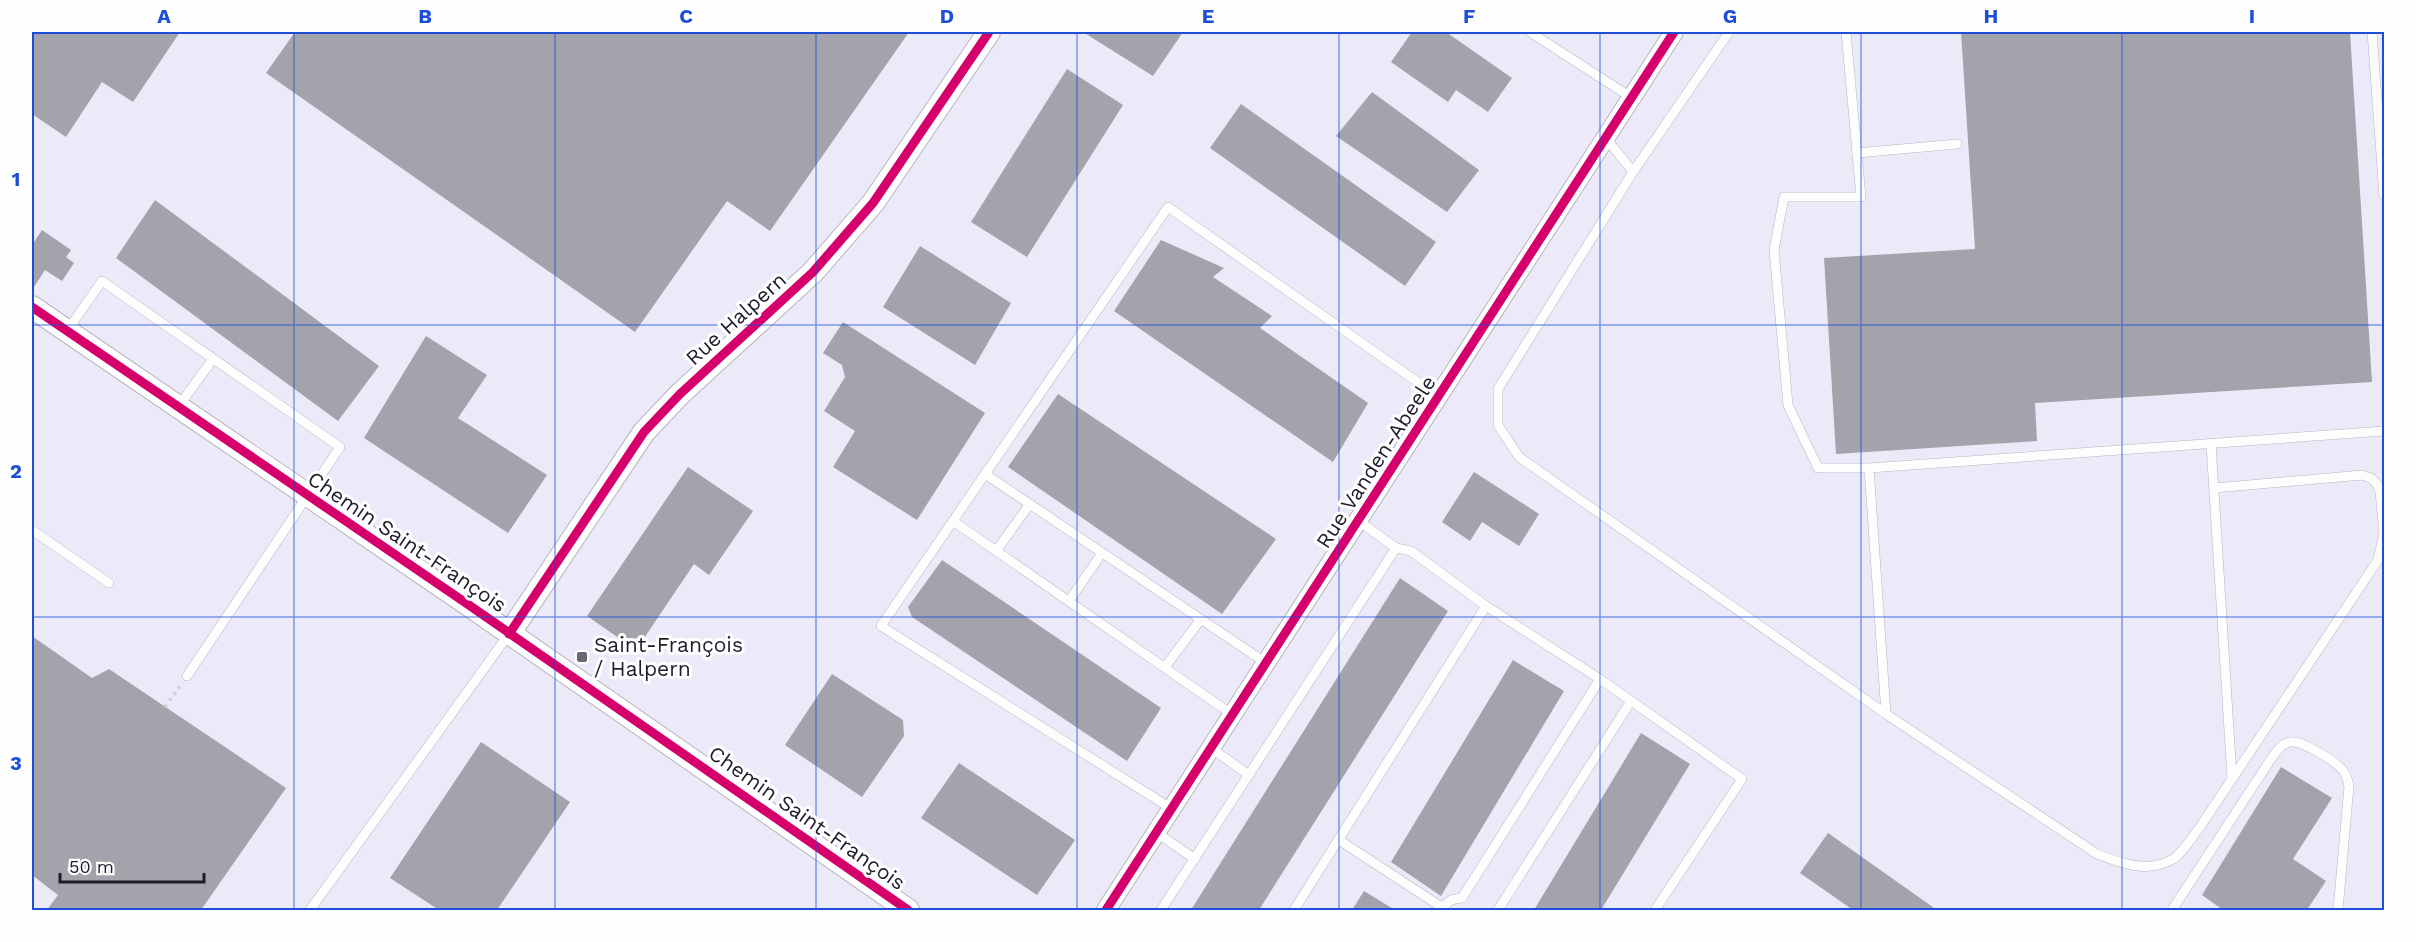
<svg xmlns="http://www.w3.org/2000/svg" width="2416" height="942" font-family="'Work Sans',sans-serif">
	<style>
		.industrial { fill: #eceaf9 }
		.building { fill: #a4a2aa }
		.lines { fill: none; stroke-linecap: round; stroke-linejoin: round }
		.service-casing { stroke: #b8b6be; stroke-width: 10 }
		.minor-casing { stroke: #b8b6be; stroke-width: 20 }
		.tertiary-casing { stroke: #b8b6be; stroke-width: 24 }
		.path { stroke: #d2d2d3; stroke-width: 4; stroke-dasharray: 3 4.5; stroke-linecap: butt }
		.service { stroke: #fdfdfe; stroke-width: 9 }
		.minor { stroke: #fdfdfe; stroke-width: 18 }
		.tertiary { stroke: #fdfdfe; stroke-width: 22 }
		.cycleway-casing { stroke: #fefefe; stroke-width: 13 }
		.cycleway { stroke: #d6006c; stroke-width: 9 }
		.grid { fill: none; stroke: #1d4ed8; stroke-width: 1.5; stroke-opacity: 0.55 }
		.poi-dot { fill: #6a6771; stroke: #fefefe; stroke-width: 2 }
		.labels { text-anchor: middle; stroke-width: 6; stroke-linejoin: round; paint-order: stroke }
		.street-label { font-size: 21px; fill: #201c29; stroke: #fefefe }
		.poi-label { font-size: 21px; fill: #201c29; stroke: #fefefe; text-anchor: start }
		.neatline { fill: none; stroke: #1d4ed8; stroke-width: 2 }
		.grid-label { font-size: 20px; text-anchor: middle; font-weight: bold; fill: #1d4ed8 }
	</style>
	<rect width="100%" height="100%" fill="#f3f2f8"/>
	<rect class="industrial" x="32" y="32" width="2352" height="878"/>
	<g class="building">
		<polygon points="32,32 180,32 133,102 102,82 66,137 32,114"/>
		<polygon points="295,32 909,32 770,231 727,201 635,332 266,73"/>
		<polygon points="1083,32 1183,32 1153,76"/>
		<polygon points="1412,32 1446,32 1512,78 1488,112 1456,90 1448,102 1391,62"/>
		<polygon points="1961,32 2350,32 2372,382 2035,403 2037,441 1836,454 1824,258 1975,249"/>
		<polygon points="1067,69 1123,105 1027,257 971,222"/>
		<polygon points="1372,92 1479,170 1447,212 1336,136"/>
		<polygon points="1241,104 1436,242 1405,286 1210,148"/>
		<polygon points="155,200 379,366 338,421 116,258"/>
		<polygon points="42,230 71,250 66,257 74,263 62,281 45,270 32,290 32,245"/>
		<polygon points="1161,240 1224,268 1213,277 1272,316 1260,328 1368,403 1333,462 1114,311"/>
		<polygon points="920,246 1011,303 975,365 883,307"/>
		<polygon points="843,322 985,413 917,520 833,467 855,431 824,411 845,377 842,365 823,353"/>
		<polygon points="426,336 487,375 458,418 547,475 508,533 364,438"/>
		<polygon points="1058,394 1276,539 1222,614 1008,467"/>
		<polygon points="688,467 753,511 709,575 694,564 636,650 587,616"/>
		<polygon points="1474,472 1539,514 1519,546 1482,522 1470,541 1442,522"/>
		<polygon points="942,560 1161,708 1127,761 912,617 908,607"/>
		<polygon points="1400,578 1448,611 1259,910 1191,910"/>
		<polygon points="32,636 92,678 109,669 286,788 201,910 47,910 58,895 32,875"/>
		<polygon points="1513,660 1564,691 1441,896 1391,862"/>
		<polygon points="832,674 903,720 904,736 862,797 785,745"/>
		<polygon points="1641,733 1690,764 1601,910 1534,910"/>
		<polygon points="481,742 570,802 497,910 439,910 390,878"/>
		<polygon points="959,763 1075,840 1037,895 921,818"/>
		<polygon points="2281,767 2332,798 2293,859 2326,881 2307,910 2223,910 2202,895"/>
		<polygon points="1828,833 1937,910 1853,910 1800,873"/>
		<polygon points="1364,891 1395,910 1352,910"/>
	</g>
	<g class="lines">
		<defs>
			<g id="service">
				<polyline points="1530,32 1632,98"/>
				<path d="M1729,32l-96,140 -135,217v36l21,32 367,257 211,140c23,9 51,20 76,5 10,-6 19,-22 27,-32l178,-267 6,-27 -4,-41 -3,-8 -6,-6 -9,-3 -148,13"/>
				<polyline points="1846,32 1861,197 1784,197 1774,250 1788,405 1818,468 1869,468 2384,431"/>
				<polyline points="2372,32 2384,195"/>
				<polyline points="1606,138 1633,172"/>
				<polyline points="1857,153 1957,144"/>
				<polyline points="67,331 102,281 340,447 187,676"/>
				<polyline points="178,407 213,359"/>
				<polyline points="2211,444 2232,778"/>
				<polyline points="1869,468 1886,714"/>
				<polyline points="985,474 1266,663"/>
				<polyline points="953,521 1233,715"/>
				<polyline points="32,530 109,583"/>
				<polyline points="1396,548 1411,551 1486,606 1600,679"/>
				<polyline points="996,551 1030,504"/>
				<polyline points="1069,601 1102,553"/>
				<polyline points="1165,667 1201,619"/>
				<polyline points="1211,748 1249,775"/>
				<polyline points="1172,809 881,626 1168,207 1439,397"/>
				<polyline points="1157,833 1195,859"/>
				<polyline points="1339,840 1443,908"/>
				<polyline points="310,910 509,634"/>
				<polyline points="1161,910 1396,548 1359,521"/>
				<polyline points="1294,910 1486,606"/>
				<path d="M1442,910c4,-9 10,-11 20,-12l138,-219 142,100 -87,131"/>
				<polyline points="1498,910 1631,701"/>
				<path d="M2172,910l97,-148c6,-8 11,-18 21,-20 11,-2 48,20 54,30 3,4 4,10 5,14l-11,124"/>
			</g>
			<polyline id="minor" points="1106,910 1674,32"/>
			<g id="tertiary">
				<polyline points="32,307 466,603 908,910"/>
				<polyline points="509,634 644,432 680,394 813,272 873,203 989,32"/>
			</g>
		</defs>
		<use href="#service" class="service-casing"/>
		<use href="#minor" class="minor-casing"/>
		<use href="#tertiary" class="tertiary-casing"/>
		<polyline class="path" points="165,707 180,686"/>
		<use href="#service" class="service"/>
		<use href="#minor" class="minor"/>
		<use href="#tertiary" class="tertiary"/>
		<defs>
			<g id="cycleway">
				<polyline points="32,307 466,603 908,910"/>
				<polyline points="509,634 644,432 680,394 813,272 873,203 989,32"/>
				<polyline points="1106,910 1674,32"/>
			</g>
		</defs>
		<use href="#cycleway" class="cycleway-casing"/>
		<use href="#cycleway" class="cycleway"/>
	</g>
	<path class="grid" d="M294,32v878M555,32v878M816,32v878M1077,32v878M1339,32v878M1600,32v878M1861,32v878M2122,32v878M32,325h2352M32,617h2352"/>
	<rect class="poi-dot" x="576" y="651" width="12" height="12" rx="3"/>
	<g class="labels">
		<g class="street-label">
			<text transform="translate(736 319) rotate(-42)" y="7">Rue Halpern</text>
			<text transform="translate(1376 462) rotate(-57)" y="7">Rue Vanden-Abeele</text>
			<text transform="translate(407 542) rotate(34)" y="7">Chemin Saint-François</text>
			<text transform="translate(807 818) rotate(35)" y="7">Chemin Saint-François</text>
		</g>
		<g class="poi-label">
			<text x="594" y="652">Saint-François<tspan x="594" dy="24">/ Halpern</tspan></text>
		</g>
	</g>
	<rect width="2416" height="942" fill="none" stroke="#fefefe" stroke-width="66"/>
	<path d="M60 873v9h144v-9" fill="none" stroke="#201c29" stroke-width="3"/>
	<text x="69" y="873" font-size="18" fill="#201c29" stroke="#fefefe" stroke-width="4.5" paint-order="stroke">50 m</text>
	<rect x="33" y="33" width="2350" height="876" class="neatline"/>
	<g class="grid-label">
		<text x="164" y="23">A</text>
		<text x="425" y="23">B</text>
		<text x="686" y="23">C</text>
		<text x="947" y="23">D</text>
		<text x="1208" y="23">E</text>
		<text x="1469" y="23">F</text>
		<text x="1730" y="23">G</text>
		<text x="1991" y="23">H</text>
		<text x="2252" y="23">I</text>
		<text x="16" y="186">1</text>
		<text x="16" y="478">2</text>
		<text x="16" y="770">3</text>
	</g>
</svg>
